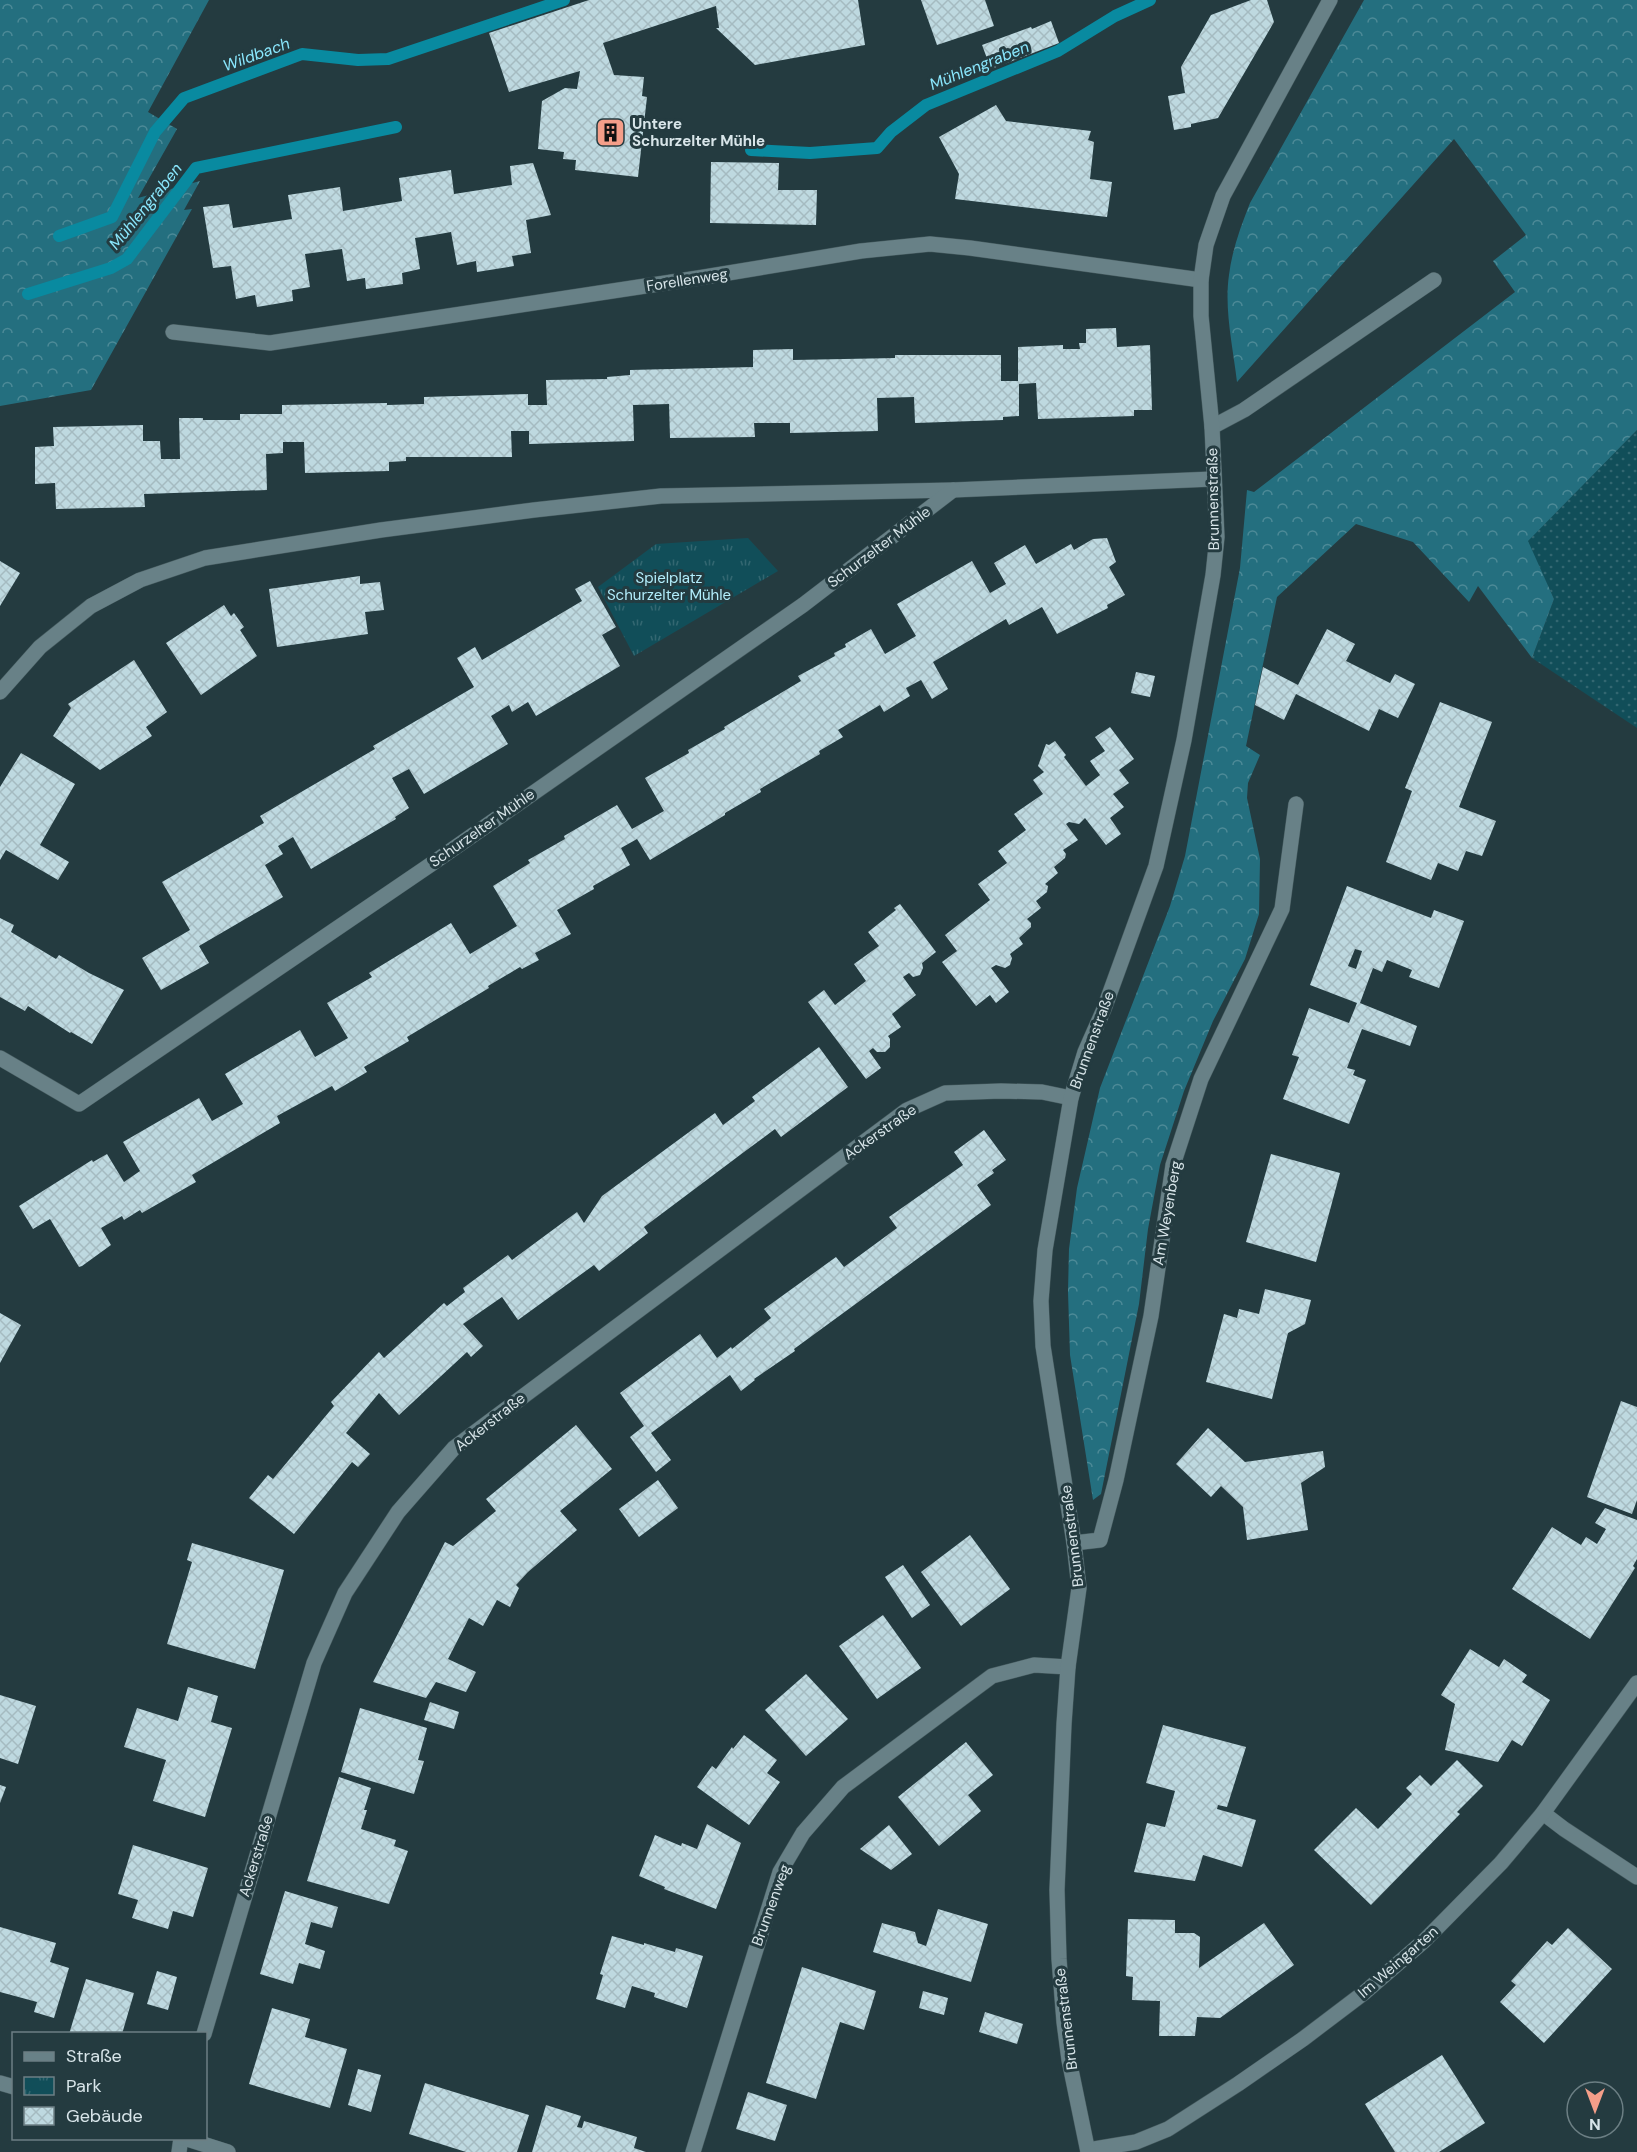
<svg xmlns="http://www.w3.org/2000/svg" width="1637" height="2152" font-family="'DM Sans',sans-serif">
	<style>
		.grass { fill: url(#grass-dots) }
		.forest { fill: url(#forest-crowns) }
		.park { fill: url(#park-tufts) }
		.lines { fill: none; stroke-linecap: round; stroke-linejoin: round }
		.stream { stroke: #098aa0; stroke-width: 12 }
		.building { fill: url(#building-cross-hatch); fill-rule: evenodd }
		.lane-casing { stroke: #44595d; stroke-width: 16 }
		.street-casing { stroke: #44595d; stroke-width: 16 }
		.secondary-casing { stroke: #44595d; stroke-width: 16 }
		.lane { stroke: #688187; stroke-width: 15 }
		.street { stroke: #688187; stroke-width: 15 }
		.secondary { stroke: #688187; stroke-width: 15 }
		.labels { text-anchor: middle; stroke-width: 6; stroke-linejoin: round; paint-order: stroke }
		.poi-label { font-size: 15px; font-weight: bold; fill: #d8e5e9; stroke: #243b40; text-anchor: start }
		.street-label { font-size: 15px; fill: #d8e5e9; stroke: #243b40 }
		.park-label { font-size: 15px; fill: #b2edfb; stroke: #243b40 }
		.water-label { font-size: 16px; font-style: italic; fill: #8ae7fd; stroke: #243b40 }
	</style>
	<defs>
		<pattern id="grass-dots" width="8" height="8" patternUnits="userSpaceOnUse" patternTransform="scale(1.5)"><rect width="8" height="8" fill="#114e59"/><path d="M2 2h.1M6 6h.1" fill="none" stroke="#336771" stroke-width="1.8" stroke-linecap="round"/></pattern>
		<pattern id="forest-crowns" width="20" height="18" patternUnits="userSpaceOnUse" patternTransform="scale(1.5)"><rect width="20" height="18" fill="#246f7f"/><path d="M2 6a3 3 0 1 1 6 0M12 15a3 3 0 1 1 6 0" fill="none" stroke="#4d8a97"/></pattern>
		<pattern id="park-tufts" width="24" height="20" patternUnits="userSpaceOnUse" patternTransform="scale(1.5)"><rect width="24" height="20" fill="#114e59"/><path d="M3 7l-1-3M5 7V3M7 7l1-3M15 17l-1-3M17 17v-4M19 17l1-3" fill="none" stroke="#336771"/></pattern>
		<pattern id="building-cross-hatch" width="8" height="8" patternUnits="userSpaceOnUse" patternTransform="scale(1.5)"><rect width="8" height="8" fill="#bed9e0"/><path d="M0 0l8 8M0 8l8-8" fill="none" stroke="#a5bbc1"/></pattern>
	</defs>
	<rect width="100%" height="100%" fill="#243b40"/>
	<polygon class="grass" points="1637,430 1637,728 1532,658 1554,599 1527,541"/>
	<g class="forest">
		<polygon points="0,0 209,0 148,112 177,129 138,198 200,181 184,210 192,209 91,390 0,406"/>
		<path d="M1364,0h273v430l-109,111 26,58 -22,59 -54,-72 -9,16 -56,-60 -57,-18 -79,73 -31,149 14,9 -12,28 -1,15 13,61 -1,55 -14,45 -32,62 -29,70 -24,74 -12,64 -9,75 -38,190 -8,6 -23,-145 -2,-63 1,-43 8,-61 23,-100 70,-182 15,-50 55,-288 7,-78 7,2 261,-200 -22,-31 33,-26 -72,-96 -217,243c-4,-35 -13,-73 -8,-107 3,-25 12,-49 21,-72z"/>
	</g>
	<polygon class="park" points="748,538 778,571 634,656 598,587 656,544"/>
	<g class="lines">
		<g class="stream">
			<polyline points="751,150 810,153 877,148 891,132 926,105 1058,51 1115,16 1150,0"/>
			<polyline points="59,236 112,217 155,132 184,98 302,54 358,60 388,59 564,0"/>
			<polyline points="28,294 111,268 127,259 196,168 396,127"/>
		</g>
	</g>
	<g class="building">
		<polygon points="589,0 858,0 865,45 755,65 716,28 719,28 716,6 603,43 614,75 644,77 642,96 647,97 638,177 575,170 576,160 563,159 564,152 538,149 542,101 565,88 577,89 580,71 509,92 489,33"/>
		<polygon points="921,0 985,0 994,26 937,45"/>
		<polygon points="1251,0 1267,0 1274,22 1218,118 1191,124 1191,127 1174,130 1168,96 1185,93 1181,67 1211,15"/>
		<polygon points="1051,21 1059,43 991,69 982,45 1031,27 1032,29"/>
		<polygon points="996,105 1006,121 1091,131 1088,140 1094,142 1090,179 1112,182 1107,217 955,199 959,174 939,137"/>
		<polygon points="711,162 779,163 778,190 817,190 816,225 710,223"/>
		<polygon points="533,163 551,215 526,220 531,253 512,256 514,266 477,272 476,261 457,265 451,232 434,235 415,238 420,269 402,273 403,284 366,289 365,278 347,281 342,249 305,254 310,287 292,290 293,301 257,307 255,295 236,299 231,266 213,268 203,207 229,204 233,228 292,219 288,195 340,187 343,211 402,201 399,178 451,170 454,194 512,185 510,166"/>
		<polygon points="1116,328 1117,347 1150,345 1152,410 1134,410 1134,416 1038,419 1036,383 1019,384 1019,416 1003,417 1003,420 915,423 914,397 877,398 878,431 790,433 790,423 754,423 755,437 670,438 669,404 633,405 634,441 529,444 529,431 511,431 512,457 406,457 406,461 389,462 389,471 305,473 304,442 283,442 283,453 266,454 267,490 144,494 145,507 56,509 55,483 35,484 35,447 54,446 53,427 143,425 143,441 160,441 161,459 180,459 179,418 203,418 203,420 240,420 240,414 282,414 282,405 387,403 387,405 424,404 424,397 528,394 528,405 547,405 546,380 607,379 607,377 630,375 630,370 753,367 753,350 793,349 793,360 895,358 895,355 1001,355 1001,381 1018,381 1018,347 1063,345 1063,349 1080,349 1079,343 1086,343 1086,329"/>
		<polygon points="1107,538 1116,562 1109,567 1125,595 1107,605 1108,608 1057,634 1042,607 1009,625 1006,619 933,662 948,689 932,699 921,680 906,688 910,696 884,712 880,705 838,730 843,737 819,751 820,754 760,789 761,792 725,813 725,815 650,860 637,839 621,848 630,865 593,886 594,889 557,910 571,934 535,953 539,960 522,969 520,967 488,986 489,988 407,1037 409,1041 364,1067 367,1072 335,1091 332,1086 277,1116 280,1123 192,1175 196,1182 142,1213 140,1210 124,1220 122,1216 101,1228 111,1245 82,1266 79,1267 50,1219 33,1229 19,1206 92,1160 93,1162 107,1154 124,1182 140,1171 123,1142 199,1098 212,1121 243,1104 225,1074 300,1030 315,1057 348,1038 327,1003 372,977 369,973 451,923 470,954 517,926 493,886 530,863 528,860 565,839 564,836 617,805 632,829 664,811 645,778 689,753 688,750 725,729 724,727 801,681 798,676 835,656 834,653 846,647 845,644 871,629 885,654 916,636 897,604 972,561 990,593 1006,584 994,563 1025,545 1036,564 1071,544 1074,550 1093,539"/>
		<polygon points="0,561 20,573 0,606"/>
		<polygon points="360,576 360,584 380,582 384,610 365,612 368,634 277,647 269,589"/>
		<polygon points="590,581 616,627 602,635 620,666 536,716 528,702 512,712 509,705 491,716 508,744 424,794 409,769 392,778 409,808 395,817 396,819 311,869 293,837 278,846 283,854 265,865 283,897 199,946 209,963 161,990 142,958 190,930 162,882 264,823 260,816 375,749 373,746 474,687 457,658 475,647 482,660 582,601 575,589"/>
		<polygon points="224,605 231,616 234,613 244,627 240,630 257,656 201,695 166,643"/>
		<polygon points="1327,629 1355,644 1346,661 1390,683 1395,674 1415,684 1398,718 1379,709 1369,731 1296,694 1284,720 1255,705 1263,667 1298,685"/>
		<polygon points="134,660 167,712 146,727 152,736 100,770 53,736 71,708 68,704"/>
		<polygon points="1136,672 1155,676 1150,697 1131,693"/>
		<polygon points="1440,702 1492,722 1459,807 1496,821 1482,856 1466,851 1458,871 1438,863 1431,880 1386,862 1412,791 1405,788"/>
		<polygon points="1110,727 1134,759 1119,770 1129,783 1113,794 1124,807 1110,818 1121,834 1106,845 1085,818 1079,824 1069,822 1066,824 1078,840 1063,850 1066,854 1065,858 1054,867 1058,873 1045,884 1048,886 1047,892 1036,901 1041,908 1027,919 1031,923 1031,927 1019,938 1023,944 1010,954 1012,958 1010,965 1005,968 996,965 991,968 1009,992 996,1003 990,995 976,1006 942,962 957,951 945,935 990,900 978,884 1007,863 998,851 1026,830 1014,814 1043,794 1033,780 1044,772 1038,766 1046,744 1049,745 1055,741 1066,755 1064,757 1086,786 1100,775 1090,761 1105,751 1095,737"/>
		<polygon points="21,753 75,784 40,845 69,862 58,880 6,850 0,860 0,787"/>
		<path d="M1347,886l84,32 3,-8 30,11 -25,67 -30,-11 3,-7 -25,-10 -5,12 -9,-4 -13,35 57,23 -7,20 -48,-17 -15,39 8,2 -2,5 13,5 -17,44 -66,-25 16,-42 -7,-2 17,-47 40,15 8,-20 -47,-18zM1355,949l7,2 -6,18 -8,-3z"/>
		<polygon points="900,904 936,952 922,963 923,968 920,975 913,977 909,973 903,977 916,995 892,1014 901,1027 888,1036 890,1039 890,1047 885,1052 877,1052 873,1048 869,1051 881,1068 866,1079 808,1002 824,990 835,1005 866,981 854,964 879,946 868,932 896,910 894,908"/>
		<polygon points="0,918 14,925 11,932 56,959 59,955 89,973 124,990 92,1044 71,1032 70,1033 28,1006 25,1011 0,997"/>
		<polygon points="819,1047 848,1087 781,1137 775,1129 744,1152 644,1227 648,1233 599,1271 594,1265 518,1320 502,1297 463,1324 483,1346 471,1357 467,1352 399,1415 379,1393 346,1433 370,1454 358,1467 352,1462 294,1534 249,1498 268,1475 273,1479 334,1406 331,1402 379,1352 384,1358 444,1303 447,1306 465,1292 463,1288 508,1255 512,1260 577,1212 584,1223 602,1196 715,1113 723,1125 755,1101 752,1097"/>
		<polygon points="984,1130 1006,1160 992,1170 994,1173 977,1185 991,1205 794,1349 795,1351 754,1379 755,1380 741,1391 730,1375 651,1433 671,1460 656,1472 630,1437 644,1426 620,1393 700,1334 717,1358 731,1347 732,1349 771,1318 764,1309 836,1257 844,1267 897,1228 889,1217 963,1165 954,1152"/>
		<polygon points="1271,1154 1340,1173 1316,1262 1246,1242"/>
		<polygon points="1265,1289 1311,1300 1305,1324 1288,1333 1272,1399 1206,1382 1224,1314 1237,1318 1239,1309 1259,1314"/>
		<polygon points="0,1313 21,1325 0,1363"/>
		<polygon points="1621,1401 1637,1407 1637,1500 1632,1514 1587,1497"/>
		<polygon points="576,1425 612,1469 560,1511 577,1530 528,1572 516,1585 519,1588 510,1607 497,1600 483,1626 469,1618 448,1659 476,1672 466,1692 436,1682 426,1698 373,1682 445,1542 453,1546 496,1511 486,1499"/>
		<polygon points="1208,1428 1245,1462 1323,1451 1325,1467 1301,1483 1308,1530 1247,1540 1243,1507 1221,1486 1211,1497 1176,1464"/>
		<polygon points="658,1480 678,1508 639,1537 619,1509"/>
		<polygon points="1605,1508 1637,1520 1637,1559 1633,1566 1635,1568 1590,1639 1512,1589 1552,1527 1581,1545 1586,1537 1597,1544 1606,1529 1595,1523"/>
		<polygon points="970,1535 1010,1589 961,1626 921,1572"/>
		<polygon points="192,1543 284,1570 255,1669 167,1644 192,1562 187,1560"/>
		<polygon points="903,1565 930,1605 912,1618 885,1577"/>
		<polygon points="883,1615 921,1668 877,1699 839,1646"/>
		<polygon points="1470,1649 1499,1667 1504,1659 1527,1675 1522,1682 1550,1700 1522,1746 1512,1740 1498,1762 1445,1750 1455,1704 1441,1695"/>
		<polygon points="806,1674 848,1719 806,1756 765,1710"/>
		<polygon points="188,1687 218,1696 211,1722 232,1728 205,1817 153,1801 166,1760 124,1747 137,1708 178,1721"/>
		<polygon points="0,1695 36,1706 18,1764 0,1758"/>
		<polygon points="430,1702 459,1712 454,1729 424,1720"/>
		<polygon points="360,1708 427,1728 418,1760 424,1761 414,1794 341,1772"/>
		<polygon points="1163,1725 1246,1747 1227,1807 1218,1805 1217,1809 1256,1820 1242,1867 1203,1855 1195,1881 1134,1872 1147,1823 1165,1827 1175,1791 1146,1783"/>
		<polygon points="744,1735 777,1760 767,1773 780,1782 749,1825 697,1787 712,1766 716,1769 732,1747 733,1749"/>
		<polygon points="966,1742 993,1775 968,1795 981,1811 939,1846 898,1797"/>
		<polygon points="1457,1760 1483,1786 1457,1812 1460,1814 1371,1905 1314,1850 1356,1808 1378,1829 1412,1794 1406,1788 1420,1775 1431,1786"/>
		<polygon points="339,1777 371,1788 364,1810 367,1810 361,1829 396,1840 394,1846 408,1851 389,1904 307,1881"/>
		<polygon points="0,1785 6,1787 0,1803"/>
		<polygon points="707,1824 741,1843 716,1909 664,1889 665,1887 639,1876 655,1835 681,1846 682,1843 697,1849"/>
		<polygon points="889,1825 912,1854 891,1870 860,1849"/>
		<polygon points="133,1845 208,1868 193,1917 173,1911 168,1929 132,1918 138,1900 118,1894"/>
		<polygon points="285,1891 338,1907 332,1928 311,1922 305,1944 325,1951 320,1969 299,1963 293,1984 260,1974"/>
		<polygon points="938,1909 988,1924 971,1982 873,1952 882,1923 915,1932 918,1943 926,1946"/>
		<polygon points="1128,1919 1175,1920 1175,1933 1194,1933 1200,1937 1199,1968 1264,1923 1294,1965 1220,2018 1197,2017 1195,2036 1159,2036 1160,2001 1132,2000 1133,1977 1126,1976"/>
		<polygon points="0,1927 56,1943 50,1962 69,1968 54,2018 34,2012 37,2002 0,1992"/>
		<polygon points="1568,1928 1612,1969 1544,2043 1500,2002 1516,1985 1511,1981 1547,1941 1552,1945"/>
		<polygon points="612,1936 644,1945 644,1943 675,1952 676,1948 703,1956 687,2008 654,1997 655,1993 632,1986 625,2008 596,1999 603,1975 600,1974"/>
		<polygon points="802,1967 876,1991 864,2030 840,2022 816,2099 766,2083"/>
		<polygon points="157,1971 177,1977 168,2010 147,2004"/>
		<polygon points="86,1979 134,1993 122,2034 69,2034"/>
		<polygon points="923,1991 948,1998 944,2015 919,2008"/>
		<polygon points="272,2008 310,2019 305,2037 347,2049 330,2108 249,2084"/>
		<polygon points="985,2012 1023,2024 1017,2044 979,2032"/>
		<polygon points="1442,2055 1485,2123 1439,2152 1395,2152 1365,2104"/>
		<polygon points="358,2069 381,2075 371,2112 348,2105"/>
		<polygon points="425,2083 529,2115 517,2152 466,2152 409,2134"/>
		<polygon points="748,2092 787,2105 775,2141 736,2129"/>
		<polygon points="546,2105 581,2116 577,2127 582,2128 584,2121 637,2137 634,2148 646,2152 532,2152"/>
	</g>
	<g class="lines">
		<defs>
			<g id="lane">
				<polyline points="1212,427 1244,410 1434,280"/>
				<polyline points="1543,1813 1564,1829 1637,1877"/>
			</g>
			<g id="street">
				<polyline points="173,332 270,343 698,278 861,251 930,244 970,248 1201,280"/>
				<polyline points="0,692 40,647 91,606 140,580 205,558 381,530 534,510 661,496 953,490 1213,479"/>
				<polyline points="0,1058 79,1104 430,865 803,605 953,490"/>
				<polyline points="1074,1543 1100,1540 1116,1480 1151,1316 1173,1165 1201,1079 1282,909 1296,804"/>
				<polyline points="204,2034 314,1663 345,1593 398,1512 454,1448 907,1110 945,1093 1001,1091 1042,1092 1071,1098"/>
				<polyline points="1088,2150 1136,2142 1168,2129 1238,2084 1303,2039 1365,1992 1424,1941 1501,1863 1543,1813 1637,1683"/>
				<polyline points="179,2152 181,2138"/>
				<polyline points="693,2152 780,1872 803,1833 843,1787 992,1676 1034,1665 1068,1667"/>
				<polyline points="1088,2152 1069,2060 1064,2022 1059,1959 1057,1890 1064,1724 1068,1667 1079,1588 1074,1543 1043,1346 1041,1301 1045,1250 1071,1098 1085,1052 1104,1009 1156,866 1184,740 1213,575 1217,537 1212,427 1201,316 1201,280 1206,245 1223,196 1330,0"/>
			</g>
			<g id="secondary">
				<polyline points="0,2083 14,2087"/>
				<polyline points="184,2138 228,2152"/>
			</g>
		</defs>
		<use href="#lane" class="lane-casing"/>
		<use href="#street" class="street-casing"/>
		<use href="#secondary" class="secondary-casing"/>
		<use href="#lane" class="lane"/>
		<use href="#street" class="street"/>
		<use href="#secondary" class="secondary"/>
	</g>
	<defs>
		<symbol id="building-square" viewBox="-11 -11 22 22"><rect x="-9" y="-9" width="18" height="18" rx="4" fill="#f49e89" stroke="#243b40"/><path d="M-4-6H4V6H1V3H-1V6H-4ZM-2.5-4.3h1.7v1.8h-1.7ZM.8-4.3h1.7v1.8H.8ZM-2.5-1h1.7V.8h-1.7ZM.8-1h1.7V.8H.8Z" fill="#111"/></symbol>
	</defs>
	<g fill-rule="evenodd">
		<use href="#building-square" x="594" y="116" width="33" height="33"/>
	</g>
	<g class="labels">
		<g class="poi-label">
			<text x="632" y="129">Untere<tspan x="632" dy="17">Schurzelter Mühle</tspan></text>
		</g>
		<g class="street-label">
			<text transform="translate(687 280) rotate(-9)" y="5">Forellenweg</text>
			<text transform="translate(1213 499) rotate(-91)" y="5">Brunnenstraße</text>
			<text transform="translate(879 547) rotate(-37)" y="5">Schurzelter Mühle</text>
			<text transform="translate(482 828) rotate(-35)" y="5">Schurzelter Mühle</text>
			<text transform="translate(1092 1040) rotate(-70)" y="5">Brunnenstraße</text>
			<text transform="translate(880 1132) rotate(-35)" y="5">Ackerstraße</text>
			<text transform="translate(1167 1213) rotate(-80)" y="5">Am Weyenberg</text>
			<text transform="translate(490 1422) rotate(-38)" y="5">Ackerstraße</text>
			<text transform="translate(1072 1536) rotate(-97)" y="5">Brunnenstraße</text>
			<text transform="translate(256 1856) rotate(-73)" y="5">Ackerstraße</text>
			<text transform="translate(771 1905) rotate(-70)" y="5">Brunnenweg</text>
			<text transform="translate(1398 1962) rotate(-41)" y="5">Im Weingarten</text>
			<text transform="translate(1066 2019) rotate(-97)" y="5">Brunnenstraße</text>
		</g>
		<g class="park-label">
			<text x="669" y="583">Spielplatz<tspan x="669" dy="17">Schurzelter Mühle</tspan></text>
		</g>
		<g class="water-label">
			<text transform="translate(256 54) rotate(-20)" y="6">Wildbach</text>
			<text transform="translate(979 65) rotate(-22)" y="6">Mühlengraben</text>
			<text transform="translate(145 206) rotate(-51)" y="6">Mühlengraben</text>
		</g>
	</g>
	<rect x="12" y="2032" width="195" height="108" fill="#243b40" stroke="#6c7f84" stroke-width="1.5"/>
	<rect x="24" y="2052" width="30" height="9" fill="#688187" stroke="#6c7f84" stroke-width="1.5"/>
	<text x="66" y="2062" font-size="18" fill="#d8e5e9">Straße</text>
	<rect x="24" y="2077" width="30" height="18" fill="url(#park-tufts)" stroke="#6c7f84" stroke-width="1.5"/>
	<text x="66" y="2092" font-size="18" fill="#d8e5e9">Park</text>
	<rect x="24" y="2107" width="30" height="18" fill="url(#building-cross-hatch)" stroke="#6c7f84" stroke-width="1.5"/>
	<text x="66" y="2122" font-size="18" fill="#d8e5e9">Gebäude</text>
	<g transform="translate(1595 2110) rotate(180)"><circle r="28" fill="#243b40" stroke="#6c7f84" stroke-width="1.5"/>
	<path d="M0-4.5L10 22L0 15L-10 22Z" fill="#f49e89"/>
	<text y="-9" font-size="16" font-weight="bold" text-anchor="middle" fill="#d8e5e9">N</text>
	</g>
</svg>
